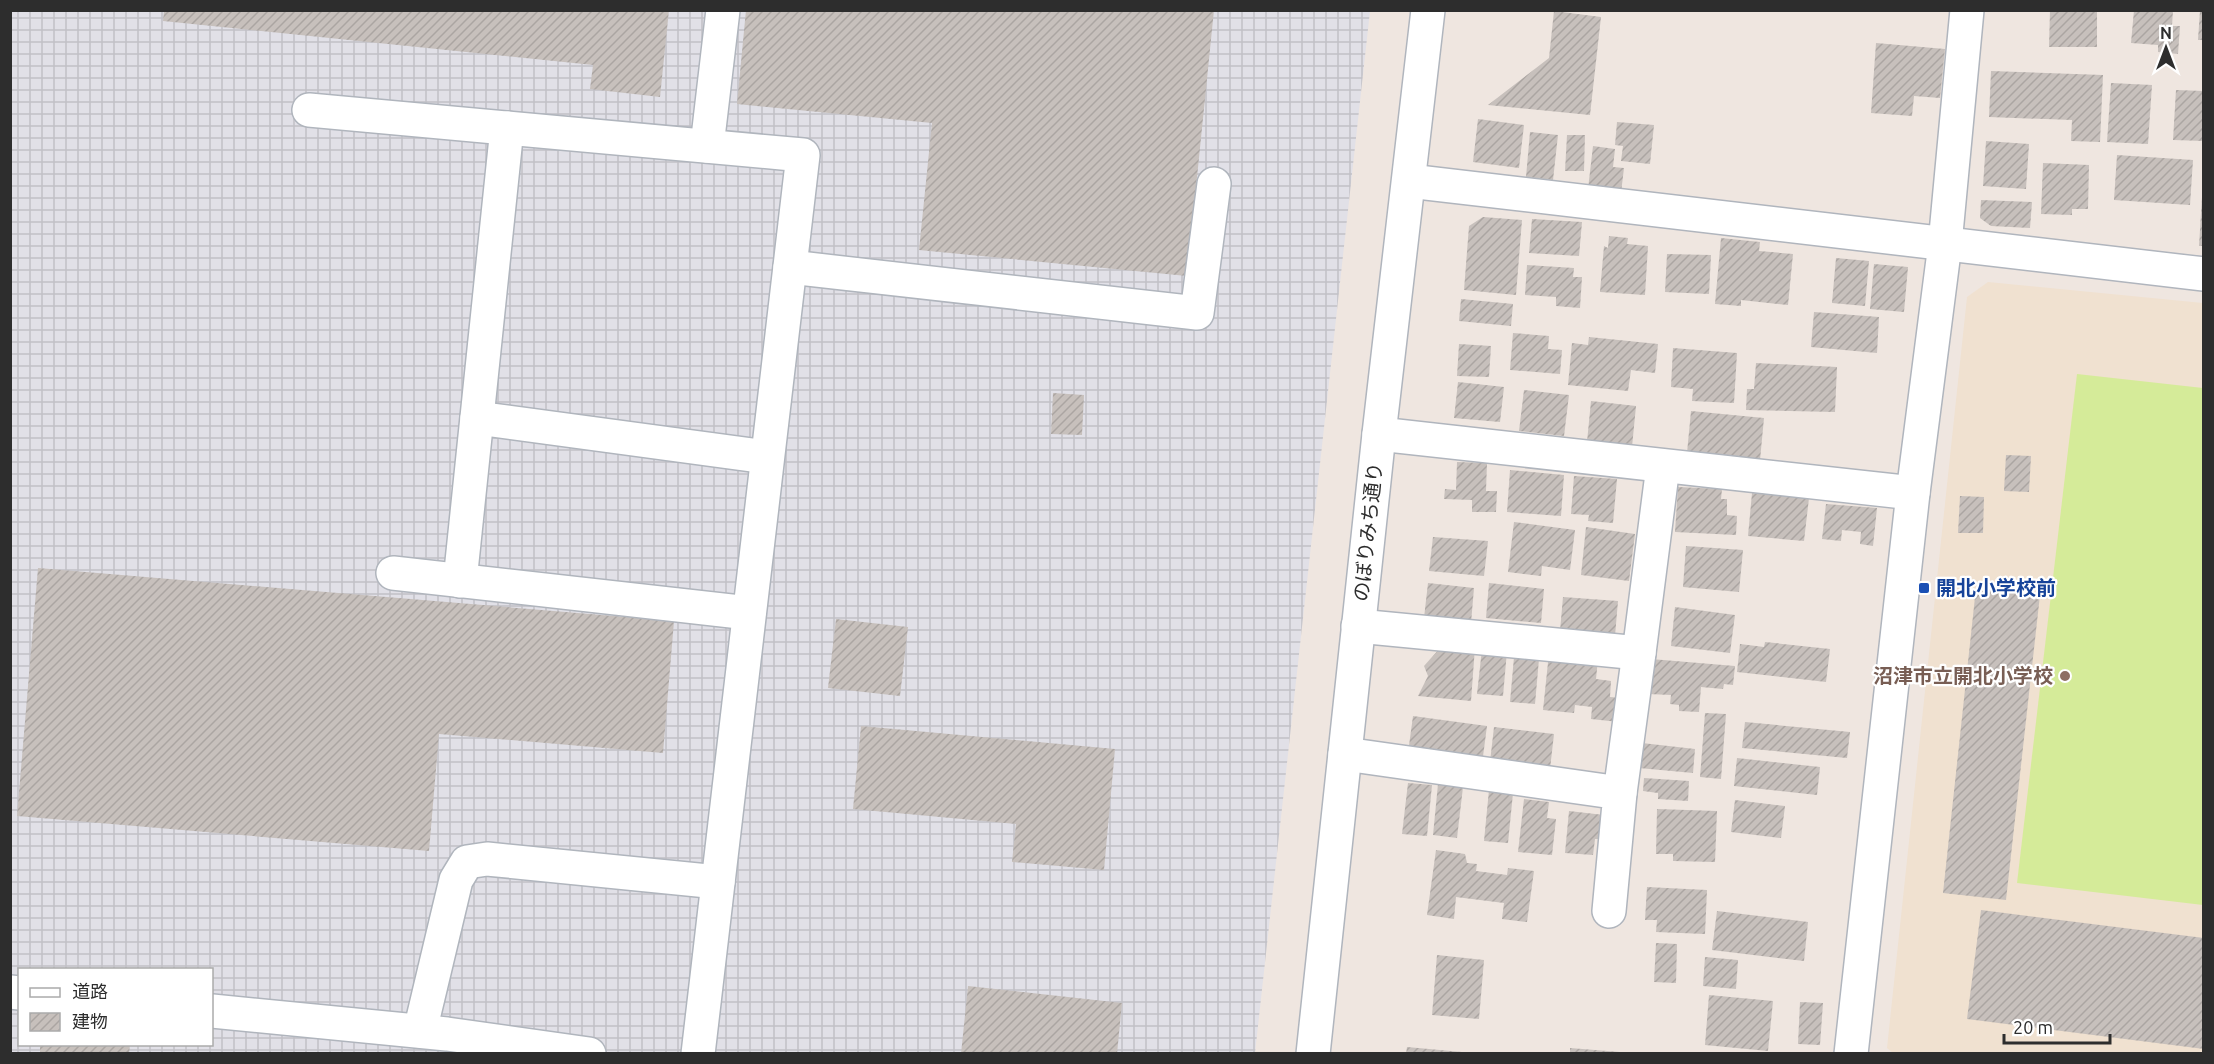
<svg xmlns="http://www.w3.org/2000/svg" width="2214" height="1064" font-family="Ubuntu,'Noto Sans JP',sans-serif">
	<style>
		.industrial { fill: url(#industrial-grid); fill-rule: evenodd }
		.education { fill: #f0e1d0 }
		.pitch { fill: #d5eb99 }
		.building { fill: url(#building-hatch) }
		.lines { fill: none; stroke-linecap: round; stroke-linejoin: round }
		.minor-casing { stroke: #b0b5bd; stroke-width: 36 }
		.minor { stroke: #fff; stroke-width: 33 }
		.transit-dot { fill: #1a4fb4; stroke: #fff; stroke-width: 2 }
		.education-dot { fill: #8d6e63; stroke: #fff; stroke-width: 2 }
		.labels { text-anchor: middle; stroke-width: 4.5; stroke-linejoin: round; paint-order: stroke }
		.street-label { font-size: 20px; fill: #2d2d2d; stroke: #fff }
		.transit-label { font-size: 20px; font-weight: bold; fill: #164399; stroke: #fff; text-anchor: start }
		.education-label { font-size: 20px; font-weight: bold; fill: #785e54; stroke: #fff; text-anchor: end }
	</style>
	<defs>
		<pattern id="industrial-grid" width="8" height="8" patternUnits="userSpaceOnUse" patternTransform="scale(1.5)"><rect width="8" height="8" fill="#e1e0e7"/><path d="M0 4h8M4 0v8" fill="none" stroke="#c1c0c6"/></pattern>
		<pattern id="building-hatch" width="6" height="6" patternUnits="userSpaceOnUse" patternTransform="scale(1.5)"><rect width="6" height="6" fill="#c7c0bc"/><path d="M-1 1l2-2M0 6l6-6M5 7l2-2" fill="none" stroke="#aba5a2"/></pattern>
	</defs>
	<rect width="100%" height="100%" fill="#efe6e0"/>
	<path class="industrial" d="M10,11h1360l-115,1042h-1244zM20,970h192v74h-192z"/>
	<polygon class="education" points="1988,282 2203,303 2203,1053 1894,1054 1887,1048 1967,297"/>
	<polygon class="pitch" points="2077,374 2203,388 2203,905 2017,883"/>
	<g class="building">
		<polygon points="164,10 669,10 660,97 590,89 593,65 163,21"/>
		<polygon points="746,10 1214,10 1187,276 919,250 932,123 737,104"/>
		<polygon points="2050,10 2097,10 2097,47 2049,47"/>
		<polygon points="2134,10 2173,10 2172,26 2180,26 2178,54 2158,52 2158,45 2131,43"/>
		<polygon points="2200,10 2204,10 2204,40 2198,40"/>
		<polygon points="1554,11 1601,17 1590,115 1488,105 1549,58"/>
		<polygon points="1876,43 1945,49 1940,98 1914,96 1912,116 1871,113"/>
		<polygon points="1991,71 2103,75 2100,142 2071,141 2072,120 1989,117"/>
		<polygon points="2111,83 2152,85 2148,144 2107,142"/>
		<polygon points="2176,90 2204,91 2204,141 2173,140"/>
		<polygon points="1478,119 1524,125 1519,168 1473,162"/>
		<polygon points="1617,122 1654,125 1650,164 1621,161 1623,146 1615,145"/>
		<polygon points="1530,132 1558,135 1553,180 1526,177"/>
		<polygon points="1567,135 1585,135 1584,171 1565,171"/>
		<polygon points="1986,141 2029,144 2026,189 1983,186"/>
		<polygon points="1593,146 1615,149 1613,167 1624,168 1621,193 1588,189"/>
		<polygon points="2117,155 2193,160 2190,205 2114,200"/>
		<polygon points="2043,163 2089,165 2088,209 2072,209 2072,215 2041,214"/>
		<polygon points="2202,197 2204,197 2204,246 2199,246"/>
		<polygon points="1981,200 2032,202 2030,228 1991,226 1980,218"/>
		<polygon points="1483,217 1522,220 1516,295 1464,290 1469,226"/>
		<polygon points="1532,219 1582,222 1579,256 1529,253"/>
		<polygon points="1609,236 1628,238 1627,244 1648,246 1645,295 1600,292 1604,246 1608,248"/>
		<polygon points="1721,238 1760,242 1759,251 1793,254 1788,305 1741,300 1741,306 1715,304"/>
		<polygon points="1667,254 1711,255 1709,294 1665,292"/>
		<polygon points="1836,258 1869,261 1865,306 1832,303"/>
		<polygon points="1874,264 1908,267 1904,312 1870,309"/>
		<polygon points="1527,265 1574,268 1573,277 1582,277 1580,308 1556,306 1556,297 1525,295"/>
		<polygon points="1461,299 1513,304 1511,326 1459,321"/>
		<polygon points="1814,312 1879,317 1877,353 1811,347"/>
		<polygon points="1513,333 1549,336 1548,349 1562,350 1560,374 1510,370"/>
		<polygon points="1589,337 1658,344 1655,373 1631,370 1628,391 1568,385 1572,343 1588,345"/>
		<polygon points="1459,344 1491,346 1489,377 1457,376"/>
		<polygon points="1673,348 1737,353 1734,403 1692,401 1693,389 1671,387"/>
		<polygon points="1756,363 1837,367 1835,412 1746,410 1747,389 1754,389"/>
		<polygon points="1458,382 1504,387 1500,422 1454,418"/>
		<polygon points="1524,390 1569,395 1564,436 1519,431"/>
		<polygon points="1053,393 1084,395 1082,435 1051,434"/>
		<polygon points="1591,401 1636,406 1632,447 1587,442"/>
		<polygon points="1691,411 1764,418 1760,460 1687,453"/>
		<polygon points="2006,455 2031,456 2029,492 2004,491"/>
		<polygon points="1457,462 1487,463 1486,491 1497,491 1496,512 1472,512 1472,500 1444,499 1445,489 1456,490"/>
		<polygon points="1510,470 1564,475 1561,516 1507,512"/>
		<polygon points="1574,476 1617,479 1613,523 1588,521 1589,515 1571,514"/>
		<polygon points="1678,487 1722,489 1721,499 1727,499 1727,515 1737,516 1736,535 1675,532"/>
		<polygon points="1752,493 1809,498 1804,541 1748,536"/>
		<polygon points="1960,496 1984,497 1983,533 1958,533"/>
		<polygon points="1826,504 1877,508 1873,546 1860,544 1861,532 1842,530 1841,541 1822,539"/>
		<polygon points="1514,522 1575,530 1570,570 1542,566 1541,576 1508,572"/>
		<polygon points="1586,527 1635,534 1629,581 1581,575"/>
		<polygon points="1433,537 1488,541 1484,576 1429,571"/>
		<polygon points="1686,546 1743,550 1739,592 1683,587"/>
		<polygon points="38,568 674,621 663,753 439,734 429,851 17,816"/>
		<polygon points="1428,583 1474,588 1471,623 1424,618"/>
		<polygon points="1489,583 1544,589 1541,623 1486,618"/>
		<polygon points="1976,588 2040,595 2006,900 1943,893"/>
		<polygon points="1563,597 1618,601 1615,636 1560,631"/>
		<polygon points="1675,607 1735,615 1730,653 1671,646"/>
		<polygon points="836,619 908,627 900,696 828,688"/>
		<polygon points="1765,642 1830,649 1826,682 1737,672 1740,644 1764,647"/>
		<polygon points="1441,647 1447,652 1451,647 1475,647 1471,701 1418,696 1428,676 1424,666"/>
		<polygon points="1482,649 1507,651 1503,696 1477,694"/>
		<polygon points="1549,653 1598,659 1596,679 1611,681 1610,697 1622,698 1619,722 1591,719 1592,707 1575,705 1574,713 1543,710"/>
		<polygon points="1514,657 1539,659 1535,704 1510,702"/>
		<polygon points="1651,659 1735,666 1733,685 1724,684 1723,689 1701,687 1699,712 1679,711 1679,705 1670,704 1671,695 1648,694"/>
		<polygon points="1705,713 1726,714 1721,779 1700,777"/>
		<polygon points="1413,716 1487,726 1482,764 1408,753"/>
		<polygon points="1745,722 1850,732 1847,758 1742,748"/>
		<polygon points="861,726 1115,749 1104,870 1012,862 1016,824 853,809"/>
		<polygon points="1494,727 1554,734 1550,769 1490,762"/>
		<polygon points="1642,743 1695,749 1693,773 1639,768"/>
		<polygon points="1737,758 1820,767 1817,795 1734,786"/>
		<polygon points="1644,778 1689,781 1688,801 1658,799 1658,793 1643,791"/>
		<polygon points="1408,783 1432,785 1427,836 1402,834"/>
		<polygon points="1438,784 1463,787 1457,838 1433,835"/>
		<polygon points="1489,790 1513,793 1508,843 1484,841"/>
		<polygon points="1524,799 1549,802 1547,818 1556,819 1552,855 1518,852"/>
		<polygon points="1735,800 1785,806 1781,838 1731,832"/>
		<polygon points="1657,809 1717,811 1715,862 1673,861 1673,854 1656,854"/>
		<polygon points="1569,811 1604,815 1601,839 1595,839 1593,855 1565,853"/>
		<polygon points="1436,850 1465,854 1467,863 1477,864 1476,871 1507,875 1508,868 1534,871 1527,922 1502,919 1504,903 1456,897 1454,919 1427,915"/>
		<polygon points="1647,887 1707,890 1705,934 1656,932 1657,920 1645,920"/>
		<polygon points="1981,910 2204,938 2204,1049 1967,1019"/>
		<polygon points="1717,911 1808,922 1804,961 1712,950"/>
		<polygon points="1656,943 1677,944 1676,983 1654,982"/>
		<polygon points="1437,955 1484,960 1479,1019 1432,1015"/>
		<polygon points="1705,957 1738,960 1736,989 1703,986"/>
		<polygon points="968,986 1122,1003 1117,1054 961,1054"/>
		<polygon points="1709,995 1773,1001 1768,1051 1705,1045"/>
		<polygon points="1800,1002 1823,1003 1820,1045 1798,1044"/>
		<polygon points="40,1044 130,1044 129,1054 40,1054"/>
		<polygon points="1407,1047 1462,1052 1462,1054 1406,1054"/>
		<polygon points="1570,1048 1620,1052 1620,1054 1570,1054"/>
	</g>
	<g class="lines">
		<defs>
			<g id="minor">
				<polyline points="309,110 803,155 698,1054"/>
				<polyline points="707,146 723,10"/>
				<polyline points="1409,181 2204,274"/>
				<polyline points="790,267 1197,313 1214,184"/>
				<polyline points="477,418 767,457"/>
				<polyline points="1379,434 1913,493"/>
				<polyline points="393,573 749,613"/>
				<polyline points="460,581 507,128"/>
				<polyline points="1358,626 1639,653 1663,466"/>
				<polyline points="1345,754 1620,793 1609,911"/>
				<polyline points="1620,793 1639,653"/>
				<polyline points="10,992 20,993"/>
				<polyline points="212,1011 447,1034 589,1054"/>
				<polyline points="420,1031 456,880 467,862 487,859 718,882"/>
				<polyline points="1313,1054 1379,434 1428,10"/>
				<polyline points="1851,1054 1913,493 1945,244 1967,10"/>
			</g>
		</defs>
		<use href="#minor" class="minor-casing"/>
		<use href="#minor" class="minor"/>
	</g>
	<rect class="transit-dot" x="1918" y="582" width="12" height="12" rx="3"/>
	<circle class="education-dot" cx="2065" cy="676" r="6"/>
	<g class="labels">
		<g class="street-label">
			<text transform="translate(1368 532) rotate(-84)" y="7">のぼりみち通り</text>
		</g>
		<g class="transit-label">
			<text x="1936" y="595">開北小学校前</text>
		</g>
		<g class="education-label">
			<text x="2053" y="683">沼津市立開北小学校</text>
		</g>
	</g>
	<rect width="2214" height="1064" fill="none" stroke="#2d2d2d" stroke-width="24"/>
	<rect x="18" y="968" width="195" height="78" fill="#ffffff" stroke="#ababab" stroke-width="1.5"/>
	<rect x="30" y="988" width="30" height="9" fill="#ffffff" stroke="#ababab" stroke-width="1.5"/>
	<text x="72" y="998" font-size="18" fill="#2d2d2d">道路</text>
	<rect x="30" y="1013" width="30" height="18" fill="url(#building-hatch)" stroke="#ababab" stroke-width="1.5"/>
	<text x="72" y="1028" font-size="18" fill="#2d2d2d">建物</text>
	<g transform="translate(2166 48)" stroke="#ffffff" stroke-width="4.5" paint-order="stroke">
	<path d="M0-4.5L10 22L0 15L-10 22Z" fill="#2d2d2d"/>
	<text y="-9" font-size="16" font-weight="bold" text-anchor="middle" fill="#2d2d2d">N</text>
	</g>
	<path d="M2004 1034v9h106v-9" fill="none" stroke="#2d2d2d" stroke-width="3"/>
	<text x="2013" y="1034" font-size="18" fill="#2d2d2d" stroke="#ffffff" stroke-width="4.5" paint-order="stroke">20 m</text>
</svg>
